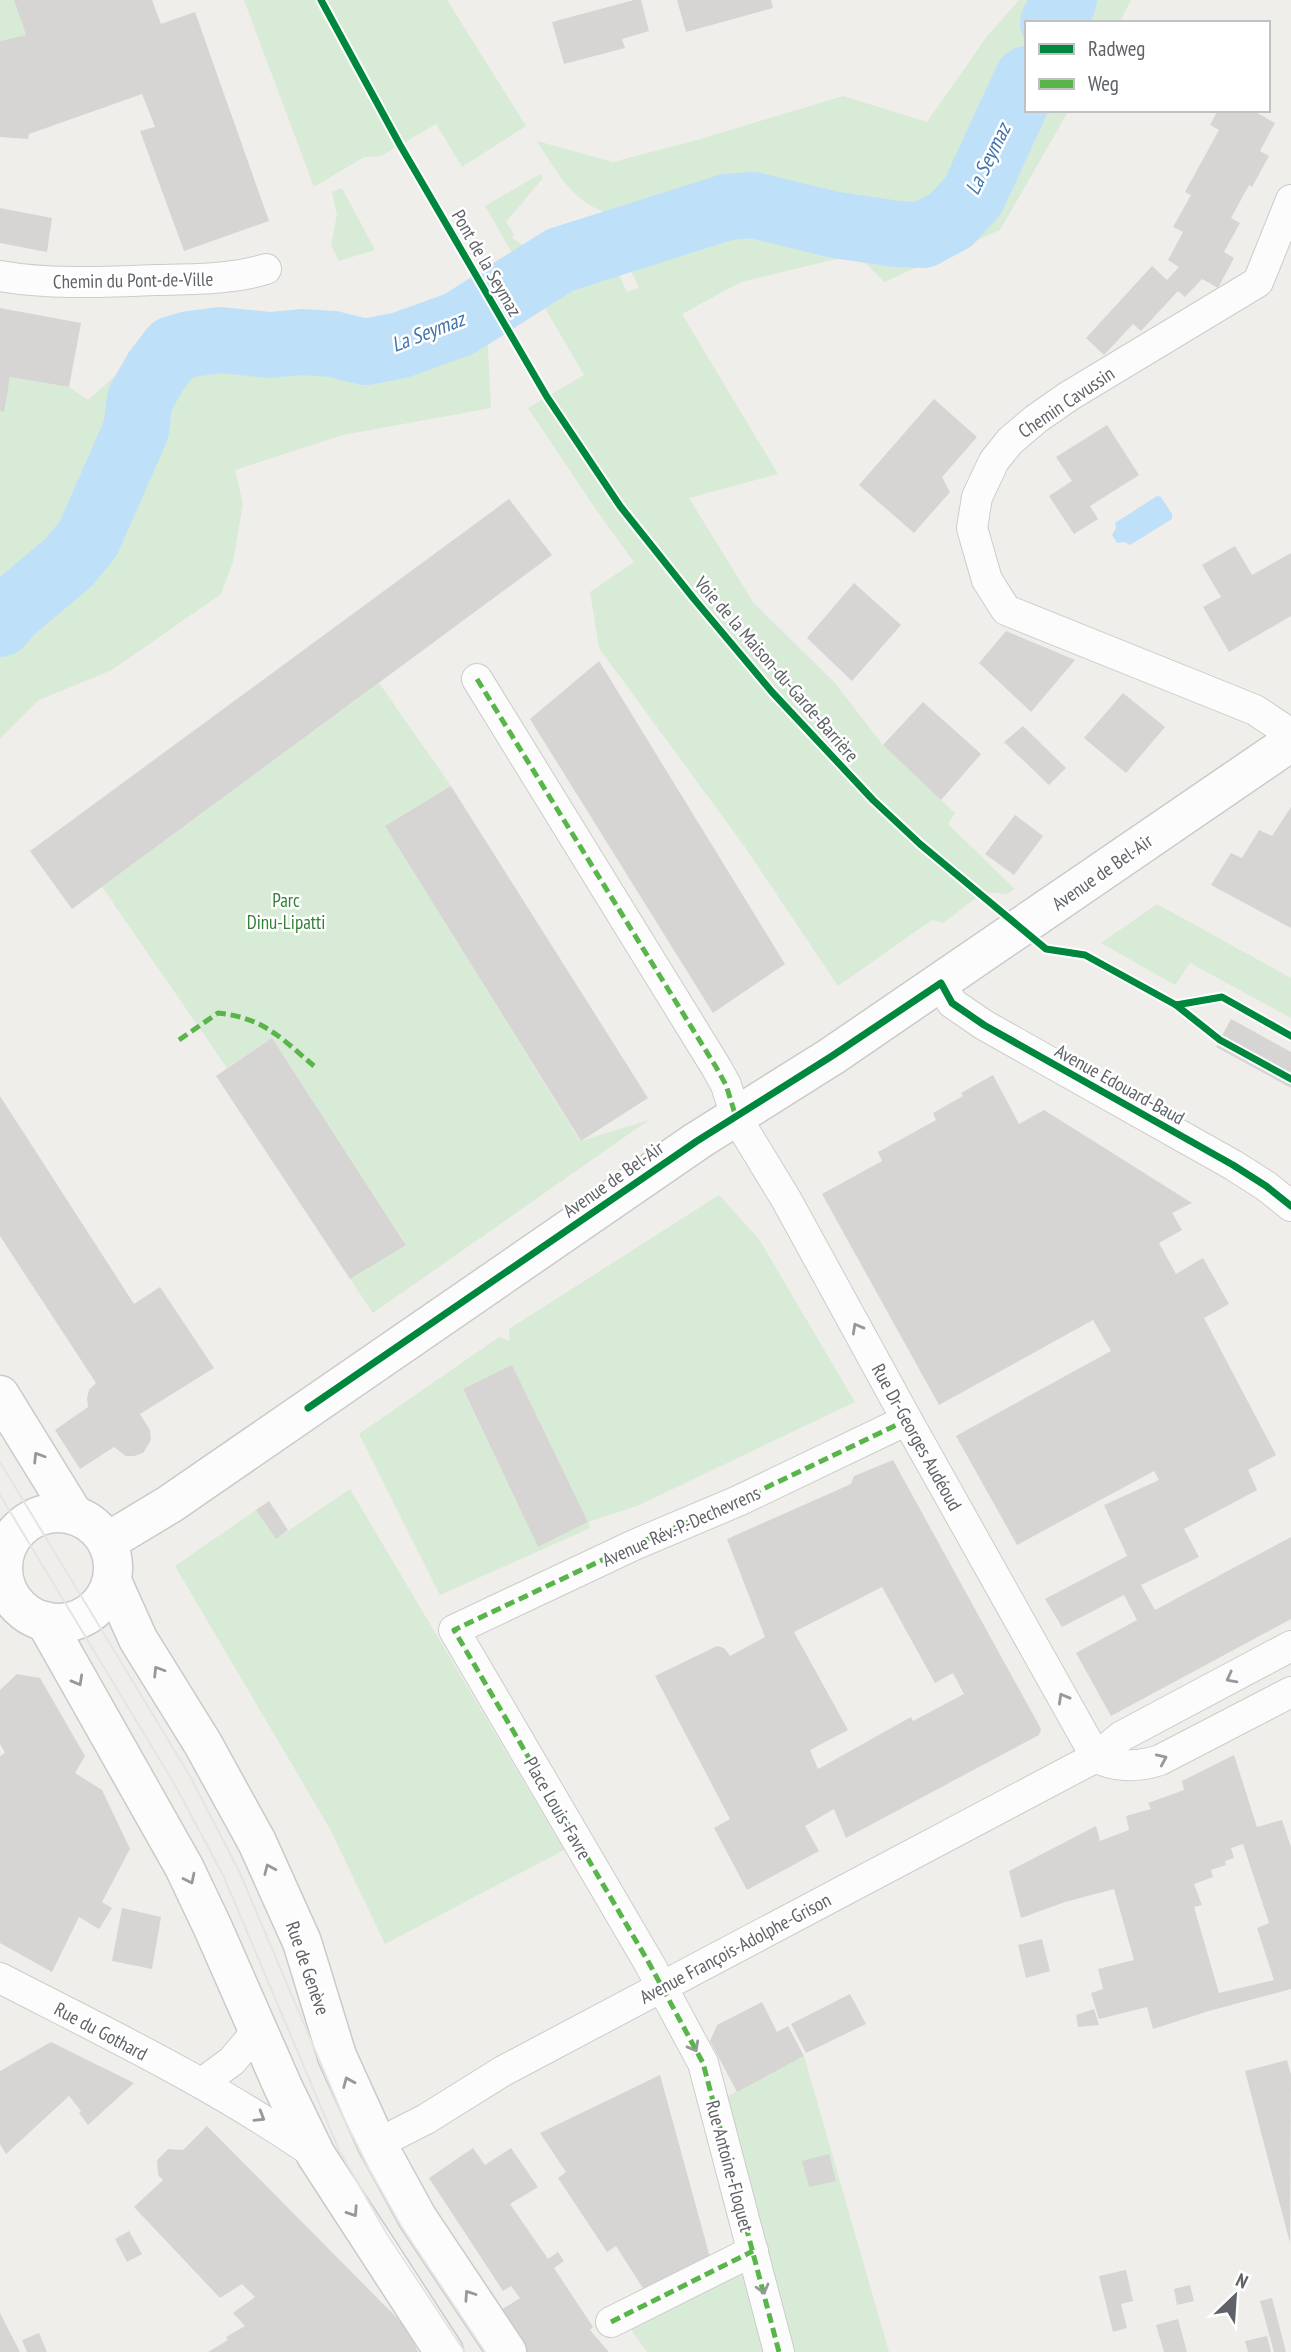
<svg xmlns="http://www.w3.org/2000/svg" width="1291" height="2352" font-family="'PT Sans Narrow',sans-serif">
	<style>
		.green { fill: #d8ebd6; fill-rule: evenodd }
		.water { fill: #bfe0f9 }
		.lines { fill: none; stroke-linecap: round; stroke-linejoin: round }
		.river { stroke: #bfe0f9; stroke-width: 66 }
		.building { fill: #d6d5d3; fill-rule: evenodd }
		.street-casing { stroke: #cbcccc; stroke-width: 32 }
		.secondary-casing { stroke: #cacacb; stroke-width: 41 }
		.street { stroke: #fdfcfc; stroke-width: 30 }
		.secondary { stroke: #fdfcfc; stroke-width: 38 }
		.tram { stroke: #e4e4e4; stroke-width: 2 }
		.quiet { stroke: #58b549; stroke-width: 5; stroke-dasharray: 10 5; stroke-linecap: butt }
		.cycleway-casing { stroke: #fff; stroke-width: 11 }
		.cycleway { stroke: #00873e; stroke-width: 7 }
		.oneway { stroke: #96999c }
		.labels { text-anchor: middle; stroke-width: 5; stroke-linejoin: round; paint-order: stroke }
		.street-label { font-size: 19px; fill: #5f6368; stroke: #fff }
		.park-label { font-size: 19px; fill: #348238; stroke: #fff }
		.water-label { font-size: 21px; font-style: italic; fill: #4174aa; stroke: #fff }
	</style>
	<rect width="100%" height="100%" fill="#efeeea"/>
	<g class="green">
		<polygon points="0,0 14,0 26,35 0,41"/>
		<polygon points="244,0 447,0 526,126 462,167 436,124 381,156 364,157 314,187"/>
		<path d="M1019,0h112l-12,23h-92v87h42l-69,120 -116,52 -27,-28 -116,28 -59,32 96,160 -89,24 64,104 81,80 49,63 72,68 -7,11 67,65 -8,5 -23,-2 -41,31 -11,-3 -94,66 -93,-139 -146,-199 -9,-56 44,-30 -37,-51 -69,-103 56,-33 -42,-72 73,-36 12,25 12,-4 -26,-58 18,-6 3,-9 -20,-8 -1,7c-38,-7 -57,-43 -76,-73l76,21 84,-22 146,-44 84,26 61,-87z"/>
		<polygon points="540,174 543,178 506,222 514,234 512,238 530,250 515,258 485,206"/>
		<polygon points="342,188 375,250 339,261 331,245 337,215 332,192"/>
		<path d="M286,326l54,14h30l117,-10 4,78 -148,27 -108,35 8,34 -10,58 -12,32 -109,76 -73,30 -39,39v-328l3,1 7,-35 59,10 19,13c23,-19 46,-46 73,-57 31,-13 91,-14 125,-17z"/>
		<polygon points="379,683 451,786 386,827 580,1141 649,1120 373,1313 350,1279 406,1244 272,1038 227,1068 102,887"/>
		<polygon points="1157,904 1291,978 1291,1018 1190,963 1175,985 1101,943"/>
		<path d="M719,1195l40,44 96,163 -218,104 -49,16 2,6 -150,67 -81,-161 140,-97 11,4 -1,-12zM512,1366l76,156 -50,25 -75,-157z"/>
		<polygon points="350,1489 564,1850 385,1944 330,1829 175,1566 256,1510 276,1539"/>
		<polygon points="804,2056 889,2352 647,2352 615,2307 765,2239 726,2097"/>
	</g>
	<polygon class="water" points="1157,496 1161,497 1172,514 1172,519 1130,545 1125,542 1117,543 1112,535 1116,528 1115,523"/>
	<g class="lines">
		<g class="river">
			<polyline points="1053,23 1064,0"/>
			<polyline points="0,624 11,611 69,562 88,539 136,430 140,399 156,371 173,349 190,344 221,340 270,345 302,342 333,344 365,352 401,345 459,324 560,260 727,207 753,205 836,225 897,234 923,235 951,220 973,196 1027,79"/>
		</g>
	</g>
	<g class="building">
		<polygon points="14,0 152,0 161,24 195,12 269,221 184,251 140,131 155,127 142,94 29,134 28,139 0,137 0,41 26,35"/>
		<polygon points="634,0 641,0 649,31 622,39 625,48 564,64 552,22"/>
		<polygon points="677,0 771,0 773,8 686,32"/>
		<polygon points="1218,110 1252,110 1275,123 1260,151 1269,156 1252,187 1249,185 1231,218 1240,223 1224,252 1234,258 1218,288 1202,279 1185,297 1178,291 1141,331 1133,324 1104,355 1086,338 1152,266 1167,280 1179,267 1168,260 1183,232 1173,227 1191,195 1185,192 1219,130 1210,125"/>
		<polygon points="0,208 52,218 47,252 0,243"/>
		<polygon points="0,308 81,323 69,387 10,377 4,412 0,411"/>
		<polygon points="934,399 977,437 942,477 950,492 914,533 859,485"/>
		<polygon points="1107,425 1139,475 1090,506 1098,519 1074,534 1049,496 1072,481 1056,457"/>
		<polygon points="509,499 552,555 72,909 30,851"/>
		<polygon points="1235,546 1252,575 1291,553 1291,616 1229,652 1203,607 1221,597 1202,565"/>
		<polygon points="854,583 901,625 852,681 807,638"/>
		<polygon points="1006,631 1075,660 1031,712 979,663"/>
		<polygon points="599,661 785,964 713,1013 530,719"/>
		<polygon points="1123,693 1165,727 1126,773 1084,738"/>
		<polygon points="923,702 981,754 941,800 883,745"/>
		<polygon points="1023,726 1066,768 1049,785 1004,742"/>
		<polygon points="451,786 648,1098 581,1141 385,826"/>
		<polygon points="1291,807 1291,928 1211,885 1231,853 1242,858 1259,830 1272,836"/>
		<polygon points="1015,815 1043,836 1014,875 985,854"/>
		<polygon points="1231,1019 1291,1052 1291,1088 1216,1047"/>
		<polygon points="272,1038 406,1245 350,1279 216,1076"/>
		<polygon points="993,1075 1019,1124 1044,1110 1192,1203 1172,1213 1182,1230 1159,1243 1176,1274 1203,1258 1229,1304 1204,1318 1276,1455 1248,1470 1257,1490 1184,1529 1199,1557 1141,1585 1155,1610 1291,1537 1291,1619 1111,1716 1076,1653 1137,1620 1124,1595 1062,1627 1045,1599 1127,1556 1104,1505 1159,1480 1154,1471 1017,1545 956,1436 1111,1351 1093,1320 939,1405 822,1194 882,1161 878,1152 936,1120 933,1113 963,1096 961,1093"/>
		<polygon points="0,1096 134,1304 160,1287 214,1368 140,1414 150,1430 151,1440 143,1453 134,1456 126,1456 114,1447 80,1469 55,1430 88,1407 87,1398 89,1390 96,1383 0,1236"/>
		<polygon points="512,1365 588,1522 538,1547 463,1389"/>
		<path d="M893,1460l148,269 -2,6 -193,103 -12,-29 -29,17 14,25 -72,39 -33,-62 16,-9 -75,-143 62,-30 7,2 6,8 35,-19 -38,-98 124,-55 3,-8zM882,1587l53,96 18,-10 11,21 -51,27 -2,-4 -93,52 -8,-19 38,-20 -54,-98z"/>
		<polygon points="269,1501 288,1530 276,1539 256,1510"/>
		<polygon points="17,1674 40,1678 85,1756 75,1773 102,1790 130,1849 102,1902 112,1908 99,1929 79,1917 52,1972 0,1943 0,1756 5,1753 0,1744 0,1690"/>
		<path d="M1234,1755l23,72 25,-7 9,27v142l-82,22 -56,18 -6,-22 -48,12 -8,-26 12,-4 -5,-20 36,-9 -20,-71 -49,13 -44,16 -12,-47 87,-45 4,15 29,-11 -3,-14 25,-7 -3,-6 36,-13 -2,-9zM1243,1844l26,79 -12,5 17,52 -55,13 -25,-86 8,-2 -8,-21 19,-7 -2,-7 15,-5 -1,-4 9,-3 -3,-10z"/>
		<polygon points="122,1908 161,1917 152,1969 112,1961"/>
		<polygon points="1042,1939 1050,1971 1026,1978 1018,1945"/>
		<polygon points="850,1994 866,2024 806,2053 791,2024"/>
		<polygon points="762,2002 777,2032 788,2026 804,2056 737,2092 710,2041 717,2025"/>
		<polygon points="1094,2009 1099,2025 1078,2027 1076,2015"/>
		<polygon points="51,2042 134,2083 88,2125 79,2113 81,2111 69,2096 6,2154 0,2144 0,2071"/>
		<polygon points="1287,2060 1291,2075 1290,2243 1245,2071"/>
		<polygon points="660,2075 711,2261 646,2293 616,2246 607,2252 558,2178 566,2172 540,2133"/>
		<polygon points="207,2126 407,2328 418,2352 208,2352 228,2340 226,2337 245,2326 233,2313 255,2297 242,2284 220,2298 134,2207 163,2180 158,2175 157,2160 168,2149 183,2150"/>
		<polygon points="473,2148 485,2165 511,2148 538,2187 510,2204 548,2259 558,2252 564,2261 554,2268 593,2327 590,2330 609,2352 525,2352 498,2312 520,2298 511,2286 503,2291 429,2178"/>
		<polygon points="829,2154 836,2181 809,2187 802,2161"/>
		<polygon points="129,2231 142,2254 127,2262 115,2239"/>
		<polygon points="1126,2270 1133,2301 1121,2304 1127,2328 1113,2332 1099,2276"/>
		<polygon points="1190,2285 1194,2301 1177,2305 1174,2289"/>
		<polygon points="1272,2298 1286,2352 1274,2352 1260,2301"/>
		<polygon points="0,2313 20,2352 0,2352"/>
		<polygon points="1178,2319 1187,2352 1164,2352 1156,2325"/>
		<polygon points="39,2333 47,2352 27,2352 22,2340"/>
		<polygon points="1267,2336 1271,2352 1248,2352 1245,2341"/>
	</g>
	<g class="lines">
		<defs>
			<g id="street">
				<polyline points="1291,200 1258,282 1069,396 1036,419 1010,441 994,461 977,497 972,528 987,580 1006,610 1255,710 1291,734"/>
				<path d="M0,276c51,9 103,6 155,4 38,-1 75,0 111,-11"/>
				<polyline points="477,679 716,1067 726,1085 736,1117 786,1199 907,1420 1096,1757"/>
				<polyline points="941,983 952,1003 984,1025 1233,1165 1266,1186 1291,1206"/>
				<path d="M1096,1757c20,11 44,10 64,3l131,-68"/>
				<path d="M0,1978c107,55 217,108 316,177"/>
				<polyline points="202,2083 232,2061 258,2030"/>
				<polyline points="377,2144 426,2119 503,2071 1096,1757 1122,1736 1291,1646"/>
				<polyline points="611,2322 753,2251"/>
				<polyline points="779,2352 703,2063 649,1963 454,1630 634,1545 738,1501 907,1420"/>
			</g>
			<g id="secondary">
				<polyline points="0,1395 74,1515"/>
				<circle cx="58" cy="1568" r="55"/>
				<polyline points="107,1542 170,1504 697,1141 832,1056 1291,742"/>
				<polyline points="112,1581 138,1639 203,1744 257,1842 302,1942 337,2056 377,2144 417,2217 507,2352"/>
				<polyline points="45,1621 184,1867 213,1928 283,2087 316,2155 444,2352"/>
			</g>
		</defs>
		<use href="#street" class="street-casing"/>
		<use href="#secondary" class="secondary-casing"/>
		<use href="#street" class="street"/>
		<use href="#secondary" class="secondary"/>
		<g class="tram">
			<polyline points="0,1462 190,1776 239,1871 346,2123 369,2169 401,2226 485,2352"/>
			<polyline points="0,1495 175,1785 224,1877 339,2150 387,2234 465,2352"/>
		</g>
		<g class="quiet">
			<polyline points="477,679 716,1067 726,1085 736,1117"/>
			<path d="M179,1040l39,-27c46,5 63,25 96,53"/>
			<polyline points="611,2322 753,2251"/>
			<polyline points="779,2352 703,2063 649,1963 454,1630 634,1545 738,1501 907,1420"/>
		</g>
		<defs>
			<g id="cycleway">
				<polyline points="321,0 400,145 547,397 620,506 694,599 772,692 873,800 920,844 1046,949 1085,955 1176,1005 1222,997 1291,1036"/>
				<polyline points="1176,1005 1220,1040 1291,1079"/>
				<polyline points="308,1408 697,1141 832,1056 941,983 952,1003 984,1025 1233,1165 1266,1186 1291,1206"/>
			</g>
		</defs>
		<use href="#cycleway" class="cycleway-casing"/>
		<use href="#cycleway" class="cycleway"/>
	</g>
	<defs><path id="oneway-chevron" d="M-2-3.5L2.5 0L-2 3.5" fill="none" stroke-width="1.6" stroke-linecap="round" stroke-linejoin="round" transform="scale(1.75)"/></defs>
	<g class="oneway">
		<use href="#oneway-chevron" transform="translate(857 1328) rotate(-119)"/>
		<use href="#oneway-chevron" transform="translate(38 1457) rotate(-122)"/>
		<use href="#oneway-chevron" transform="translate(158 1671) rotate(-122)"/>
		<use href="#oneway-chevron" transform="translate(1231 1678) rotate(152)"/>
		<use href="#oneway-chevron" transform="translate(78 1681) rotate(61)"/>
		<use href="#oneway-chevron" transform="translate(1063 1698) rotate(-119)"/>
		<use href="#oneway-chevron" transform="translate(1162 1759) rotate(-24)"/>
		<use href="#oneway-chevron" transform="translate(269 1869) rotate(-114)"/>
		<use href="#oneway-chevron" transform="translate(190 1879) rotate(64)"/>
		<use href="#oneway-chevron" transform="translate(694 2047) rotate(61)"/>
		<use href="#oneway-chevron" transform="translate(348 2082) rotate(-113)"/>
		<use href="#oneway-chevron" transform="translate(260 2117) rotate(31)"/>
		<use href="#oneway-chevron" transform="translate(353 2212) rotate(57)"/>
		<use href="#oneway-chevron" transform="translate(763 2289) rotate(75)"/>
		<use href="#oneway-chevron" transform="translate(469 2295) rotate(-124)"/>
	</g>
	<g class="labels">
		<g class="street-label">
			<text transform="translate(487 263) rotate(60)" y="7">Pont de la Seymaz</text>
			<text transform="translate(133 280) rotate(-1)" y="7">Chemin du Pont-de-Ville</text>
			<text transform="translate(1066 402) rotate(-34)" y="7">Chemin Cavussin</text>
			<text transform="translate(777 669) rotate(49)" y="7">Voie de la Maison-du-Garde-Barrière</text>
			<text transform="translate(1102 872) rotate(-35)" y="7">Avenue de Bel-Air</text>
			<text transform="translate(1120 1084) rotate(29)" y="7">Avenue Edouard-Baud</text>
			<text transform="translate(613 1179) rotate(-35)" y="7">Avenue de Bel-Air</text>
			<text transform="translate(917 1437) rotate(61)" y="7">Rue Dr-Georges Audéoud</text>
			<text transform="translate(681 1526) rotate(-24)" y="7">Avenue Rév.-P.-Dechevrens</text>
			<text transform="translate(558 1808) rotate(60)" y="7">Place Louis-Favre</text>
			<text transform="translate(735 1948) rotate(-28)" y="7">Avenue François-Adolphe-Grison</text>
			<text transform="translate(308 1968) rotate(71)" y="7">Rue de Genève</text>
			<text transform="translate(101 2031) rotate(28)" y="7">Rue du Gothard</text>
			<text transform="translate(730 2166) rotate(75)" y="7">Rue Antoine-Floquet</text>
		</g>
		<g class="park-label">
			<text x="286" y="907">Parc<tspan x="286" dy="22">Dinu-Lipatti</tspan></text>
		</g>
		<g class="water-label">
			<text transform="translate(988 159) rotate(-64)" y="7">La Seymaz</text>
			<text transform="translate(428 332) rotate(-21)" y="7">La Seymaz</text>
		</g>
	</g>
	<rect x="1025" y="21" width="245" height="91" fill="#ffffff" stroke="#bfc1c3" stroke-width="2"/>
	<rect x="1039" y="44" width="35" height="10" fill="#00873e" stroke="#bfc1c3" stroke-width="2"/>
	<text x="1088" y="56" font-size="21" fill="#5f6368">Radweg</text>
	<rect x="1039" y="79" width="35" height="10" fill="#58b549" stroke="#bfc1c3" stroke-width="2"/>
	<text x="1088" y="91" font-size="21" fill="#5f6368">Weg</text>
	<g transform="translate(1235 2296) rotate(25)" stroke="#ffffff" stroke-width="5" paint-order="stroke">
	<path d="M0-5L12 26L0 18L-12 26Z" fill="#5f6368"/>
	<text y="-10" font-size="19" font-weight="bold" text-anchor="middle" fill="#5f6368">N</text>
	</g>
</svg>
